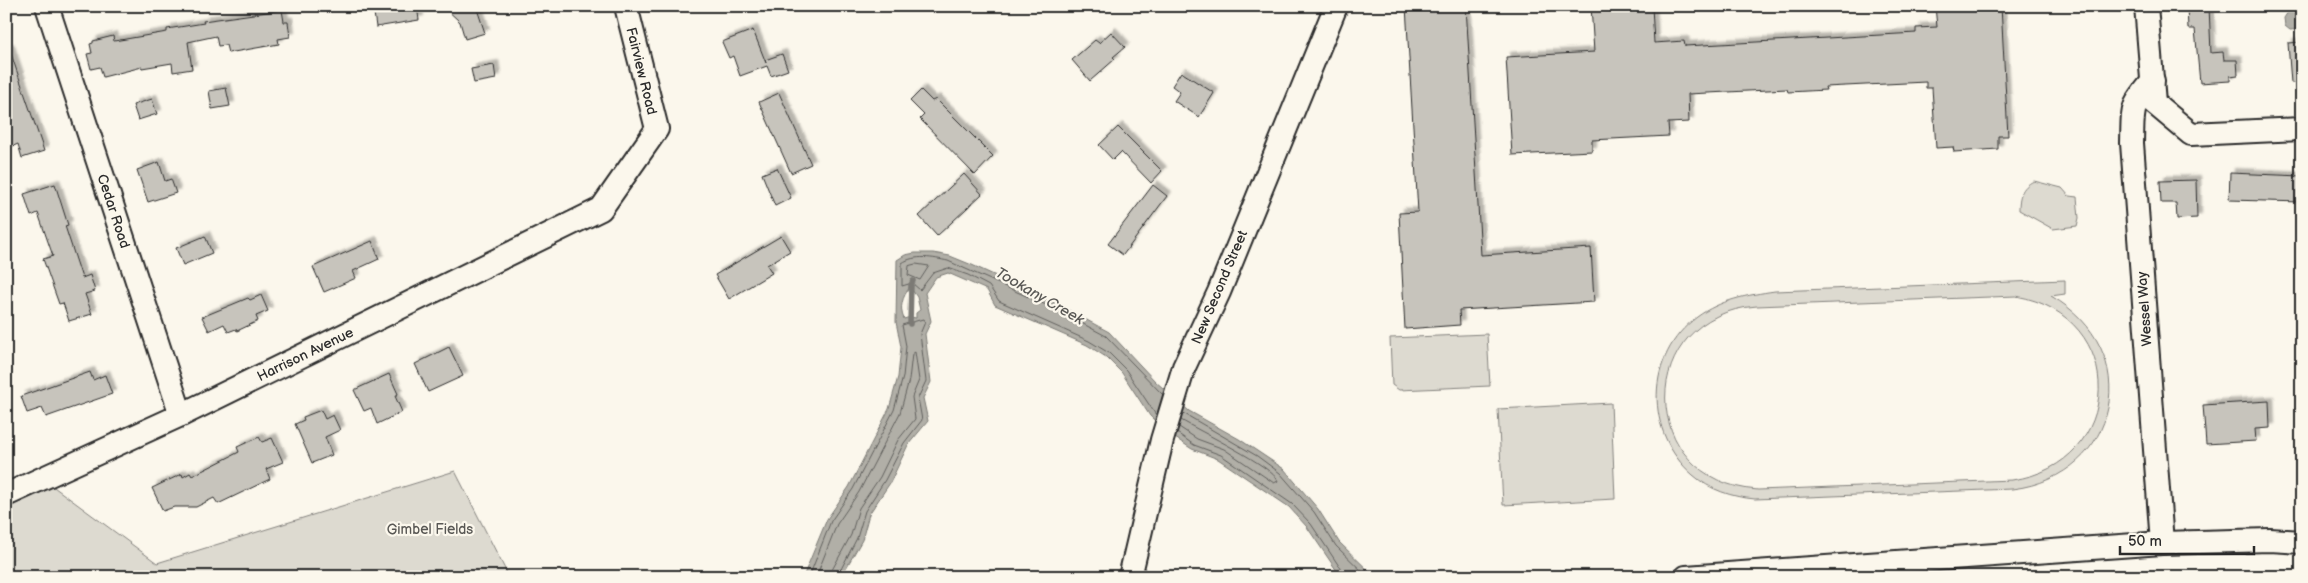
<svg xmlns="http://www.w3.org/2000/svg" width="2308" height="583" font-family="'Balsamiq Sans',sans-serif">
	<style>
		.green { fill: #dddad0; stroke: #84827e; fill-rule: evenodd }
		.water { fill: #b1afa7; stroke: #7b7a75; fill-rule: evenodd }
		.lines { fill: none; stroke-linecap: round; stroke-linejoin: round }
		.shore { stroke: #61605d; stroke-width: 1 }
		.stream { stroke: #7b7a75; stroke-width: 5.5 }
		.building { fill: #c7c4bc; stroke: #2b2b2b; filter: url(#shadow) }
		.minor-casing { stroke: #2b2b2b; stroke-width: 26 }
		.minor { stroke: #fbf7ec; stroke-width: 22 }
		.labels { text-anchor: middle; stroke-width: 4.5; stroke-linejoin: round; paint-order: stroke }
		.street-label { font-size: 14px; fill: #2b2b2b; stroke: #fbf7ec }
		.park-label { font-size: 14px; fill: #585754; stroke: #fbf7ec }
		.water-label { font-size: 15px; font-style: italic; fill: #5a5956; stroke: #fbf7ec }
	</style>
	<defs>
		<filter id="shadow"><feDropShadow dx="4.5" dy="-4.5" stdDeviation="1" flood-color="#0004"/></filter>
	</defs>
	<rect width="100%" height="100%" fill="#fbf7ec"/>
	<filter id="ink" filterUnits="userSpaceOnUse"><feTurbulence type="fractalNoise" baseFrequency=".02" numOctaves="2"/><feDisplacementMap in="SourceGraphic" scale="10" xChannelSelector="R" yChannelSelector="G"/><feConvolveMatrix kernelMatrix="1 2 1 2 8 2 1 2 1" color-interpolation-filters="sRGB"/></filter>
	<g filter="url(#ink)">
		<g class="green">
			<path d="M2034,181l28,7 7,8 8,1 2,21 -2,8 -24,3 -34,-19c0,-13 2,-23 15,-29z"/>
			<path d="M2065,280v14l-14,2c95,54 70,180 -39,193l-257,10c-23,-2 -45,-9 -62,-24 -49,-42 -48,-120 4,-158 23,-17 50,-22 78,-26zM2016,296c113,20 110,168 -4,184l-254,10c-123,-9 -123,-175 -1,-184z"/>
			<polygon points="1487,334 1490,386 1399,390 1392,385 1390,338"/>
			<polygon points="1611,403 1615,499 1503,505 1498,409"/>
			<polygon points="455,471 509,577 6,577 6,495 43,479 157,563"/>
		</g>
		<g class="water">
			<polygon points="2302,11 2302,29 2290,30 2285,26 2284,18 2288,12"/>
			<path d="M915,253h18l17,3 22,9 85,39 52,28 46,49 34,30 50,28 45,30 34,40 21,33 36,35h-34l-34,-50 -18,-20 -71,-48 -26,-10 -23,-15 -19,-18 -28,-43 -16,-16 -19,-12 -92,-40 -8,-15 -39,-17 -12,4 -11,16 6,28 -6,13 6,48 -8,16 5,23 -20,24 -18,38 -21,31 -7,26 -21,37h-38l24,-58 22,-32 40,-78 9,-32 3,-30 -5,-25 1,-62 8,-5zM910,287l7,10 3,13 -4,3v5l-6,-1 -6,2c-5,-11 -2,-22 6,-32z"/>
		</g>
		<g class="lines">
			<g class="shore">
				<polygon points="916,264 929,266 920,280 908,275 909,266"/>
				<polyline points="1183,413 1257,456 1280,473 1314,512 1336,546 1368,577"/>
				<path d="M1156,415l-30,-45 -17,-17 -20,-12 -90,-40 -10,-15 -21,-11 -20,-7 -15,5 -13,17 -8,-7 -10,3v-23c13,-9 32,-5 46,-2l107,48 51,27 57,59"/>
				<path d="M1179,427l18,12 27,10 50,34 4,-2c-5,-15 -79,-50 -97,-61"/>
				<polyline points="1177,433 1194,445 1221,455 1292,504 1311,524 1343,572 1344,577"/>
				<polyline points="809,577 831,521 853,489 894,410 903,377 906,346 902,325 923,319 925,322 920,334 926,381 918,398 922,420 904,443 885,480 865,511 857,538 837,577"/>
				<polyline points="816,577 837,524 859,492 900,413 909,380 912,354 915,352 919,380 912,397 915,419 898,440 880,477 859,508 851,535 832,570 831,577"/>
			</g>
			<polyline class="stream" points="910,324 911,285 913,281"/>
		</g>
		<g class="building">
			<polygon points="373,6 417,6 419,20 376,27"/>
			<polygon points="443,6 476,6 485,33 465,39 460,22"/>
			<polygon points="1406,6 1466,6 1481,255 1591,248 1594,302 1459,310 1460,325 1405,329 1399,213 1418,212"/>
			<polygon points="1591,6 1652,6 1654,43 1684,41 1685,46 1916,33 1916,28 1937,27 1935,6 2001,6 2008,136 1998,136 1998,149 1954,152 1953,147 1936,148 1932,88 1926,88 1926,82 1825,87 1826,90 1788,92 1787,89 1688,94 1689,122 1668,123 1669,136 1592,140 1592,151 1512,155 1506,57 1594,52"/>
			<polygon points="2187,6 2209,6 2211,53 2223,52 2224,60 2237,60 2238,75 2230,76 2230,81 2200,83 2195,29 2188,29"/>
			<polygon points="282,10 284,22 288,22 290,37 278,39 279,44 228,53 226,45 218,46 216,36 188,42 192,69 173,72 172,63 142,68 142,67 103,77 100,67 91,69 87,54 92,53 90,44 93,43 93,41 113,36 114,41 167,32 167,29 204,23 203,21"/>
			<polygon points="753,30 766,63 765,60 782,54 788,70 771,76 767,66 740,76 733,56 729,58 722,42"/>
			<polygon points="1111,32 1125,47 1113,57 1115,59 1090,81 1072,60 1095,40 1099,43"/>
			<polygon points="2302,42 2302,83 2291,83 2288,43"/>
			<polygon points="9,48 44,151 22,158 18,144 11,147 10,144 6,145 6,49"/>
			<polygon points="494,65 496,79 474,83 471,69"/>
			<polygon points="1181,72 1214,93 1199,117 1174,101 1180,92 1172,86"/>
			<polygon points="226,88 230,106 212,109 209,91"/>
			<polygon points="921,90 932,101 936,99 993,156 975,175 920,119 924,115 910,101"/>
			<polygon points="779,93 811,164 791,173 759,102"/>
			<polygon points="152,99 157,114 138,120 133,105"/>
			<polygon points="1118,127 1162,171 1151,183 1121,152 1113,160 1099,145"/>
			<polygon points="159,162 165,181 171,179 176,193 148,202 137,170"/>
			<polygon points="777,168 791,198 775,206 762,174"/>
			<polygon points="2230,173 2302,176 2302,202 2229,200"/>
			<polygon points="964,174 982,194 937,236 919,216"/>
			<polygon points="2196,180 2197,218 2177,219 2176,203 2161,203 2160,181"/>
			<polygon points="55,184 68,225 65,226 82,278 90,275 95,291 85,294 92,314 69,321 63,303 59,304 43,259 53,256 38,213 31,216 24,194"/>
			<polygon points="1153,185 1167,196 1123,255 1108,244"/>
			<polygon points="205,236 212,253 183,265 176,248"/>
			<polygon points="781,236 790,251 767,265 772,273 729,299 715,275"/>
			<polygon points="372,241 379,259 353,271 356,278 324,292 313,267"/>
			<polygon points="261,295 268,311 256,316 258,321 237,331 236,329 228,332 224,324 209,331 202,317 248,298 250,300"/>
			<polygon points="449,347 463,376 428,392 415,364"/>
			<polygon points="90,372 93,380 105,375 112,394 46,417 42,408 27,413 21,396"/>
			<polygon points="389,374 398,394 395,396 402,412 377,424 371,408 364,411 354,390"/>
			<polygon points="2269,401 2270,428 2255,429 2256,441 2206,444 2203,405"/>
			<polygon points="321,410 325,419 333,415 340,430 325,437 332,455 312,463 295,424 304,420 303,417"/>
			<polygon points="259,437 262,442 272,438 283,462 266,469 270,479 218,504 214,498 196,507 174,507 163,511 152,488 182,474 183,477 190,473 192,476 239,452 237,447"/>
		</g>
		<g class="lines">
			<defs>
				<g id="minor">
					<polyline points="47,6 181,415"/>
					<polyline points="2146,6 2154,103 2191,134 2302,129"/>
					<path d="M2153,81c-23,27 -20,27 -21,62l30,400"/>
					<polyline points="6,495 181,415 601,209 657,129 626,6"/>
					<polyline points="1130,577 1162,440 1184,367 1219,292 1336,6"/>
					<polyline points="1686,577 2162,543 2270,540 2302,542"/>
				</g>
			</defs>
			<use href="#minor" class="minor-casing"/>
			<use href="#minor" class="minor"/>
		</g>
	</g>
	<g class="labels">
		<g class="street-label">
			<text transform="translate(642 71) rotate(76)" y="5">Fairview Road</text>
			<text transform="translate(114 211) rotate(72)" y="5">Cedar Road</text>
			<text transform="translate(1219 287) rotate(-67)" y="5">New Second Street</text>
			<text transform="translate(2144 309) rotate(-94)" y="5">Wessel Way</text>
			<text transform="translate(305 354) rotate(-26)" y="5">Harrison Avenue</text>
		</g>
		<g class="park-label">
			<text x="430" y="534">Gimbel Fields</text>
		</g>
		<g class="water-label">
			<text transform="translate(1040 296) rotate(30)" y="5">Tookany Creek</text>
		</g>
	</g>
	<rect width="2308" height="583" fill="none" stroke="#fbf7ec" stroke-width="25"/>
	<rect x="12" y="12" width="2283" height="558" fill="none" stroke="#2b2b2b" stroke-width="2" filter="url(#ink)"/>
	<path d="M2120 546v8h134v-8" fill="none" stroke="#2b2b2b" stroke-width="2.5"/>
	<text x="2128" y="546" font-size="15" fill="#2b2b2b" stroke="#fbf7ec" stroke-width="4" paint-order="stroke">50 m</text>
</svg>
